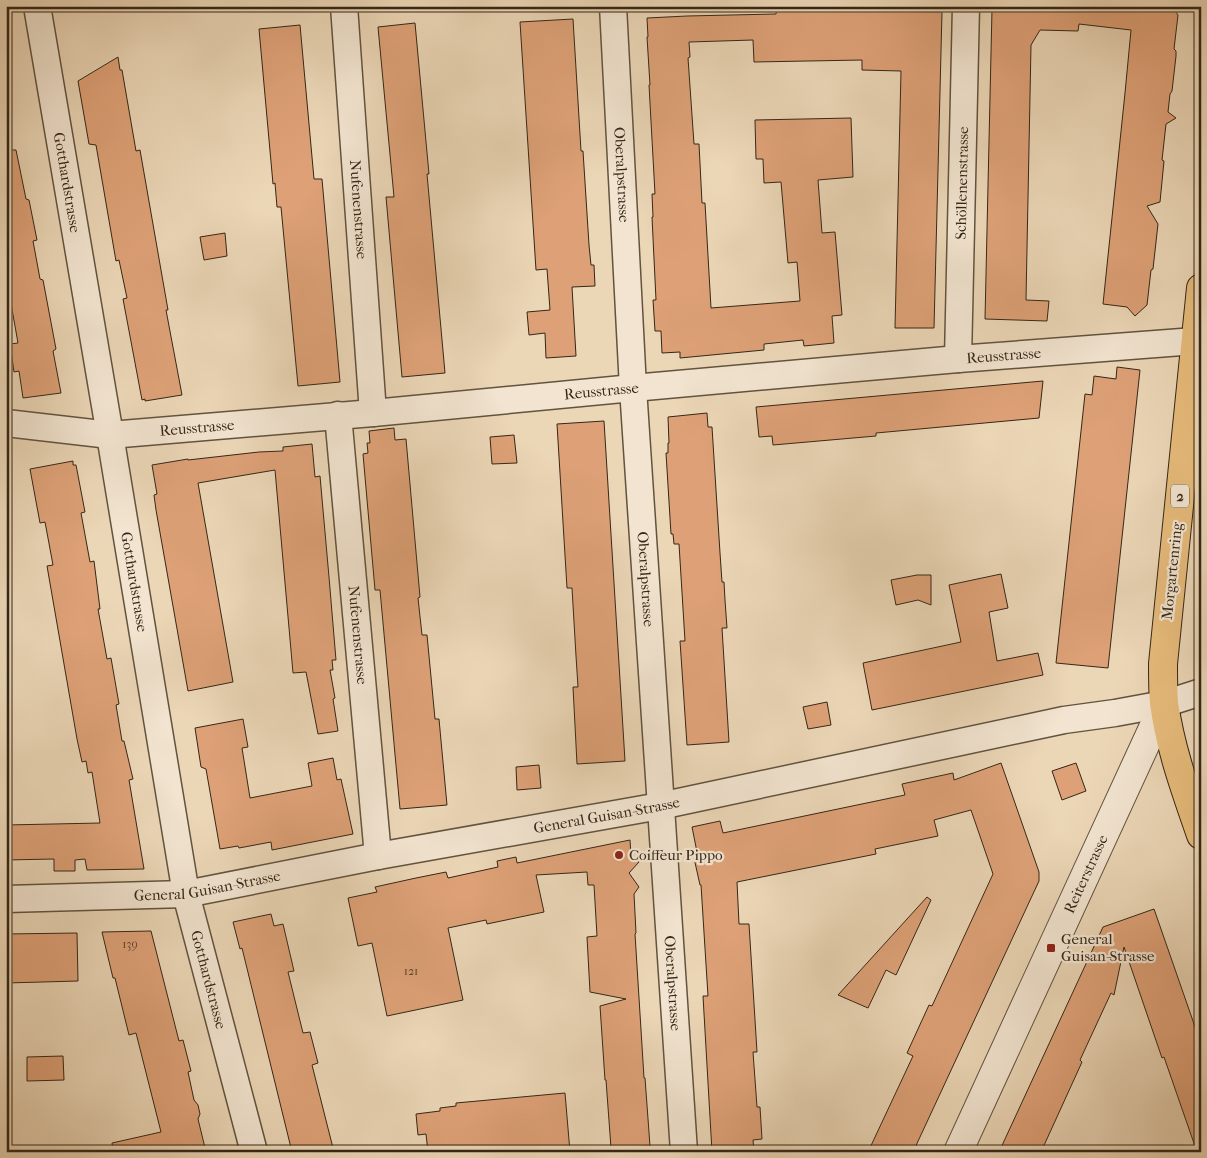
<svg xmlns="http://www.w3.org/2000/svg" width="1207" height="1158" font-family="'IM FELL French Canon',serif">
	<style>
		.building { fill: #dea177; stroke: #342717 }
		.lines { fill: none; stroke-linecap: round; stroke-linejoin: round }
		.minor-casing { stroke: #62533f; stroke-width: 29 }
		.tertiary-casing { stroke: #62533f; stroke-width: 30 }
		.primary-casing { stroke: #342717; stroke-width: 30 }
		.minor { stroke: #f2e4d0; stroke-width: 26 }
		.tertiary { stroke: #f2e4d0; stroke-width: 28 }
		.primary { stroke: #e6bb7b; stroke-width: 28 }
		.poi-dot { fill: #8f2418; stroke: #f2e4d0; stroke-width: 2 }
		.labels { text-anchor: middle; stroke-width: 4.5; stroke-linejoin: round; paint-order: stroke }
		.number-label { font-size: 12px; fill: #5e462f }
		.shield { fill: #f2e4d0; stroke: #6d604e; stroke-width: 1 }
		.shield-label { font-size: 14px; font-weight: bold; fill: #342717 }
		.street-label { font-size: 15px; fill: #342717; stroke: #f2e4d0 }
		.poi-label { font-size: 15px; fill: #342717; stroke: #f2e4d0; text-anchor: start }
	</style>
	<rect width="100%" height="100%" fill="#ebd6b6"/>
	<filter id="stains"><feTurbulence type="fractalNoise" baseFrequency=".004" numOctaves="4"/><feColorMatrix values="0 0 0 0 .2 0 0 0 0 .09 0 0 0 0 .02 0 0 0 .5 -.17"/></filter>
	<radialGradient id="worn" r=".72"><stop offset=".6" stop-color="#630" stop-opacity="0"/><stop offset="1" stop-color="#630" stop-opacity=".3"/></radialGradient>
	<g class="building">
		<polygon points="1109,6 1133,9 1134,7 1159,9 1163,6 1171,6 1178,15 1174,49 1176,51 1176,56 1172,91 1170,94 1168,112 1176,118 1166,124 1162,160 1164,161 1160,202 1147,206 1158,224 1153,269 1151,270 1147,305 1135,316 1127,307 1103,304 1125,93 1131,30 1079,24 1078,31 1040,30 1031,45 1026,300 1049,301 1047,321 985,319 992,9 1050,10 1050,8"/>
		<polygon points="837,7 853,10 878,10 878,11 942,12 934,328 895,328 901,71 862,70 862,60 754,62 753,40 689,42 690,57 688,58 694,144 699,144 702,203 705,203 711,308 800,301 797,262 788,263 781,182 764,183 763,159 756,159 755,120 851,118 853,177 818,180 822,233 835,232 842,315 832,316 834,343 804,346 803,340 764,344 764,350 680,358 680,352 662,353 661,331 655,331 653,300 656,300 652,217 653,217 652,194 655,194 649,85 650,85 647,37 648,37 647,18 687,16 776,14 777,9"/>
		<polygon points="573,19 581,151 583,151 589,245 591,265 594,265 595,286 572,287 576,356 546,358 545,333 529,335 527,312 550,310 547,269 536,270 520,22"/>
		<polygon points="415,23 429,174 427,174 445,373 402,377 386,197 394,197 378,27"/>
		<polygon points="300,25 314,179 322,179 340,382 298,386 281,207 277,207 275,183 273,184 259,29"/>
		<polygon points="118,57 120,70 122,70 136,151 140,150 168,310 166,310 182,395 145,401 145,399 142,400 123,299 127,298 119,260 116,261 96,145 89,144 78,81"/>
		<polygon points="6,150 16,150 26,199 29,200 37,240 33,241 38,268 40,279 43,280 56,349 53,351 61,393 23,398 19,371 14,372 10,344 18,343 10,298 6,299"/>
		<polygon points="225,233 227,256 204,260 200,237"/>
		<polygon points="1117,367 1140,370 1108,668 1056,663 1085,394 1092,395 1094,376 1116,379"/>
		<polygon points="1043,381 1039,418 876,433 876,436 773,445 772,436 759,437 756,407"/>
		<polygon points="707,413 708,427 712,427 720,553 722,582 724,582 725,600 727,628 722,628 729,742 687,745 680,641 685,641 679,544 674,544 673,534 671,534 666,453 668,453 668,443 669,443 668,417"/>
		<polygon points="604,421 625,761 577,764 573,687 578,687 576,656 572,588 567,588 557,424"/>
		<polygon points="394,428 395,440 406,439 420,597 418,598 422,635 427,635 435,719 439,719 447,805 400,809 380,590 375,590 363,454 368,453 367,443 370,443 369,431"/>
		<polygon points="514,435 517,463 492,464 490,437"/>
		<polygon points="312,444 315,477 320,476 329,577 336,660 332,660 333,670 330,670 335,698 333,699 338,731 318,734 306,672 293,673 275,470 198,483 233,682 188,691 156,510 154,495 157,494 152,465 188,459 188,460 259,452 283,451 283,447"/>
		<polygon points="73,461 73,465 76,465 85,512 81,513 90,562 94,561 100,609 98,609 107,659 111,658 119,704 116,705 122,741 124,741 133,779 129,780 144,869 87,870 85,859 75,860 75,871 54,871 54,859 6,860 6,825 100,823 92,772 88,773 86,761 82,762 77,739 47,566 53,565 45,522 40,523 30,469"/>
		<polygon points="1001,574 1008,608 989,612 997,661 1038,653 1043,675 872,710 863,663 961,642 949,585"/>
		<polygon points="917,575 931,575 931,605 918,600 896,605 891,580"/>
		<polygon points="827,702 831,725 808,729 803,707"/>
		<polygon points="243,719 248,747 242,748 250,798 312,786 308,763 333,758 337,780 341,779 353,834 272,850 271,842 239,848 238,846 220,849 206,769 201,767 195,728"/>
		<polygon points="1001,763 1039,872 1039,881 913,1152 868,1152 913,1056 907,1053 929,1005 932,1006 993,874 971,810 934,820 938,836 875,849 876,854 737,882 739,924 749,924 757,1052 753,1052 757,1107 760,1107 762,1139 753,1140 754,1152 712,1152 703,996 708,996 701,885 700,885 694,858 698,857 692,827 720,821 723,833 905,795 902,784 953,773 954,780"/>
		<polygon points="1076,763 1086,791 1062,800 1052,771"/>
		<polygon points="539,765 541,788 517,790 516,767"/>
		<polygon points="630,840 631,856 639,862 629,873 639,887 634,894 636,933 635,934 644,1078 645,1078 650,1146 611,1148 606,1080 605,1080 600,1006 626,999 590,992 587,937 597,936 594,885 588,885 587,872 536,875 544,912 487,924 486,920 448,928 463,1000 387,1016 372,943 358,946 348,898 377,892 375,887 416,878 446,872 448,878 498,867 497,861 516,857 517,863"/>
		<polygon points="927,897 931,900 896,975 886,970 868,1008 838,995"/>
		<polygon points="1154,909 1201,1044 1201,1152 1197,1152 1164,1057 1162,1058 1124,947 1114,995 1111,993 1080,1060 1082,1062 1041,1152 999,1152 1103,927"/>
		<polygon points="271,914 274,926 283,924 294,971 288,972 303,1033 310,1032 318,1063 312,1065 333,1148 322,1152 292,1152 242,948 240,949 233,922"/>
		<polygon points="151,931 179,1041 183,1040 191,1071 188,1072 194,1100 198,1105 200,1114 198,1119 206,1152 113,1152 112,1143 161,1132 136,1033 129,1035 115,978 113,978 102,932"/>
		<polygon points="77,933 78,981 6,983 6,934"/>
		<polygon points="63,1056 64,1080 27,1081 27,1057"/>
		<polygon points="565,1093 570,1152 428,1152 426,1134 418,1135 416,1114 440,1111 440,1108 456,1106 456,1103"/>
	</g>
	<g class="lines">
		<defs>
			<g id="minor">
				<path id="s1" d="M37,6l73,429 76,459 68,258"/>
				<path id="s2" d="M344,6l29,407"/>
				<path id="s3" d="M613,6l20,382 51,764"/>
				<path id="s4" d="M958,359l8,-353"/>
				<path id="s5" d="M338,415l40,441"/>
				<path id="s6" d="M6,423l104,12 263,-22 260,-25 325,-29 237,-18"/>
				<path id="s7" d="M6,899l180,-5 192,-38 282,-50 404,-86 51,-7 49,-9 37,-12"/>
			</g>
			<g id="tertiary">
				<path id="s8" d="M958,1152l206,-448"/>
			</g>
			<path id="primary" d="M1201,288l-38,376c0,13 0,26 1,39 6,45 22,89 37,132"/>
		</defs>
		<use href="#minor" class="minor-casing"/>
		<use href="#tertiary" class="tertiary-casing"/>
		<use href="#primary" class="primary-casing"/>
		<use href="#minor" class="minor"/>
		<use href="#tertiary" class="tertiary"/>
		<use href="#primary" class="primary"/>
	</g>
	<g class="poi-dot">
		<circle cx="619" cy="855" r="5"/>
		<rect x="1046" y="943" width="10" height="10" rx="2.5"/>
	</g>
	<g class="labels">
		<g class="number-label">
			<text x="130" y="948">139</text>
			<text x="411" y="975">121</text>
		</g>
		<rect class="shield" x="1171" y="484.5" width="18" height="23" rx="4"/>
		<g class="shield-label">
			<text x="1180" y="501">2</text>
		</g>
		<g class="street-label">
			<text dy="5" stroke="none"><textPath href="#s3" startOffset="169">Oberalpstrasse</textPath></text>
			<text dy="5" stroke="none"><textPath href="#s1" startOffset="179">Gotthardstrasse</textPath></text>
			<text dy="5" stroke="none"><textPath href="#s4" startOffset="176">Schöllenenstrasse</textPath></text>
			<text dy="5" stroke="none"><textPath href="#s2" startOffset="204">Nufenenstrasse</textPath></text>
			<text dy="5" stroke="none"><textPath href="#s6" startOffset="1002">Reusstrasse</textPath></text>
			<text dy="5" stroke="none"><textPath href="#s6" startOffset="598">Reusstrasse</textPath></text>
			<text dy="5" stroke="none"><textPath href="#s6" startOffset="192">Reusstrasse</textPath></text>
			<text transform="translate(1172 571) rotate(-84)" y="5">Morgartenring</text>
			<text dy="5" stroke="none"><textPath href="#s3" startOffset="574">Oberalpstrasse</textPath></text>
			<text dy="5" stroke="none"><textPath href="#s1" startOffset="584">Gotthardstrasse</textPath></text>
			<text dy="5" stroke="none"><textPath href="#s5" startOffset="221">Nufenenstrasse</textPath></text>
			<text dy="5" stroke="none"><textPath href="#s7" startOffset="608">General Guisan-Strasse</textPath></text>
			<text dy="5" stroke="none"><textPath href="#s8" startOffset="306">Reiterstrasse</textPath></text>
			<text dy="5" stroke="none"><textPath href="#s7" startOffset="202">General Guisan-Strasse</textPath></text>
			<text dy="5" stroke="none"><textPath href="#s1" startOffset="989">Gotthardstrasse</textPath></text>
			<text dy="5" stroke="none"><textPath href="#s3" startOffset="979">Oberalpstrasse</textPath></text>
		</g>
		<g class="poi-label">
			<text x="629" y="860">Coiffeur Pippo</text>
			<text x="1061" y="944">General<tspan x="1061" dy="17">Guisan-Strasse</tspan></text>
		</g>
	</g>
	<rect width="1207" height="1158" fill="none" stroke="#ebd6b6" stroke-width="25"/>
	<rect x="8" y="8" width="1192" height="1143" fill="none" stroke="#342717" stroke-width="2.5"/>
	<rect x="12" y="12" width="1182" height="1133" fill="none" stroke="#342717"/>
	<rect width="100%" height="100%" filter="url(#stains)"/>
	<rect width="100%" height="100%" fill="url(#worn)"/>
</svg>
